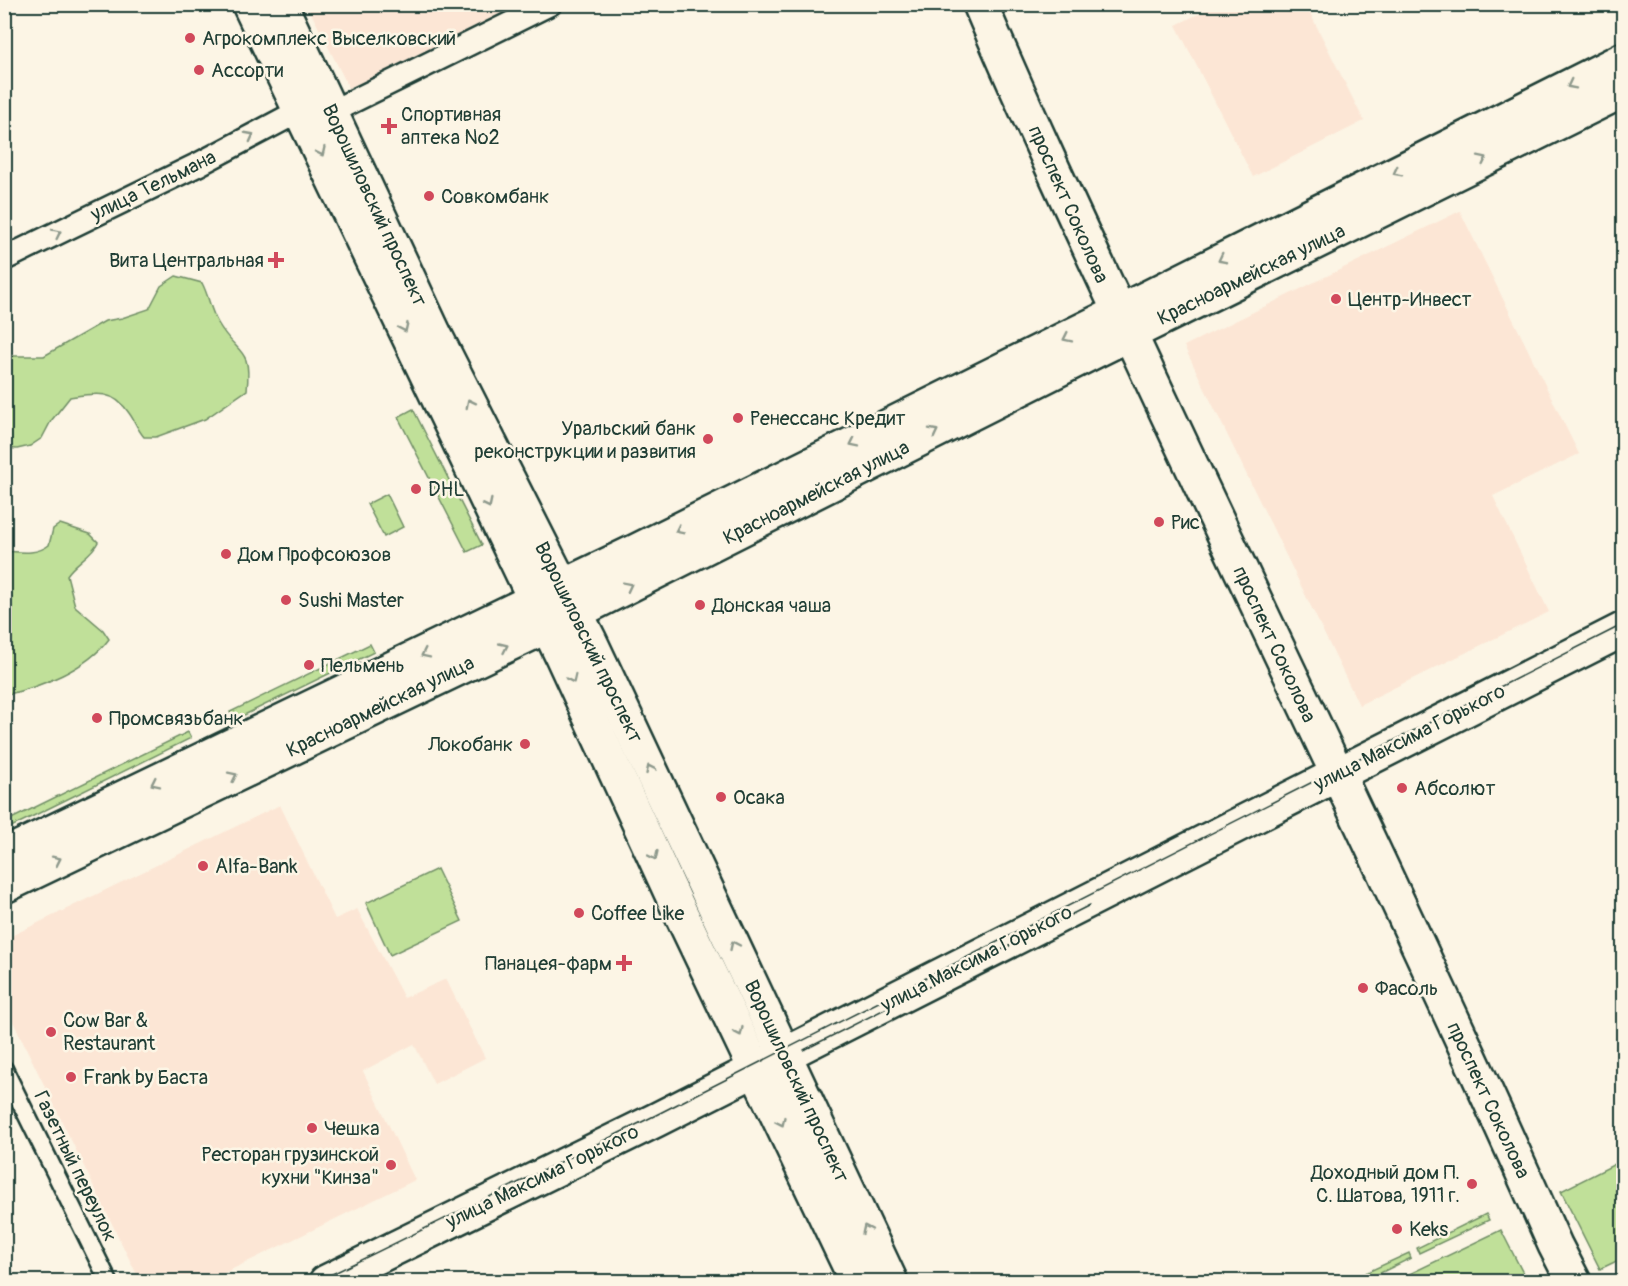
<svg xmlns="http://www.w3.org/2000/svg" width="1628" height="1286" font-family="Pangolin,sans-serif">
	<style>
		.built { fill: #fce6d5 }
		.green { fill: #c0e099; stroke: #708e66; stroke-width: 1.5 }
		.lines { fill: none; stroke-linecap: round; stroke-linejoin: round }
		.pedestrian-casing { stroke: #1f3d34; stroke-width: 21 }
		.minor-casing { stroke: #1f3d34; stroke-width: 27 }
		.secondary-casing { stroke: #1f3d34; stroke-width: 38 }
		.primary-casing { stroke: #1f3d34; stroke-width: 38 }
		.pedestrian { stroke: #fcf5e5; stroke-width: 16 }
		.minor { stroke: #fcf5e5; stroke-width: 22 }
		.secondary { stroke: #fcf5e5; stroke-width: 33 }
		.primary { stroke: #fcf5e5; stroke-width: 33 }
		.tram { stroke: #1f3d34; stroke-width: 1.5 }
		.oneway { stroke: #8e998c }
		.poi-dot { fill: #d1495b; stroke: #fcf5e5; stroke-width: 2 }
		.labels { text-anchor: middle; stroke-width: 5; stroke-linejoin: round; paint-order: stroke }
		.poi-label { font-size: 20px; fill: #1f3d34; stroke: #fcf5e5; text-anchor: start }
		.street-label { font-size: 20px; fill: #1f3d34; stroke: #fcf5e5 }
	</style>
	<rect width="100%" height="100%" fill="#fcf5e5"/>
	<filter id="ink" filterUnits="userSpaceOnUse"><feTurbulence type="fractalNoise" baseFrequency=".0167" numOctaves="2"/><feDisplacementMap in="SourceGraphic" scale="12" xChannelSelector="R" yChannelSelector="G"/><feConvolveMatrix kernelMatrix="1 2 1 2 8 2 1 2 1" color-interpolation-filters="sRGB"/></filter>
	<g filter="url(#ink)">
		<g class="built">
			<polygon points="307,5 523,5 349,88"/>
			<polygon points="1217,5 1306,5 1364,121 1253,177 1176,25"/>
			<polygon points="1460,211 1579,454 1493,496 1549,612 1359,705 1184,346"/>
			<polygon points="280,805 335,919 357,909 404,998 446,979 485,1058 434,1084 414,1044 363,1071 415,1180 208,1281 140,1281 5,1005 5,939"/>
		</g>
		<g class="green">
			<path d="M176,276l26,7c7,13 8,27 16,40 19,33 34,22 29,67l-42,29 -49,18h-12c-7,-8 -9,-16 -15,-24 -16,-24 -34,-20 -59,-16l-19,24 -9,17 -12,8 -13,3 -12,-1v-92h39l61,-35 17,-3 27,-9 12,-23z"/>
			<polygon points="413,409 482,545 467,552 398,417"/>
			<polygon points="387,494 403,527 384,537 367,504"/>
			<path d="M60,524l30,10 8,8c-6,13 -22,20 -31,33l8,31 28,24 6,9c-22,30 -69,48 -104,56v-144c15,1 32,4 44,-6l4,-16z"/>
			<polygon points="370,644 374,652 234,720 230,712"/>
			<polygon points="188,732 191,738 5,830 5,822"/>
			<polygon points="437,869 462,921 390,955 366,903"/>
			<polygon points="1623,1160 1623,1258 1600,1269 1561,1191"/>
			<polygon points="1486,1214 1489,1220 1419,1253 1417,1248"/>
			<polygon points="1501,1230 1527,1281 1395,1281"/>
			<polygon points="1409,1253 1411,1258 1364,1281 1348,1281"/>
		</g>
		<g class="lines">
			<defs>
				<polyline id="pedestrian" points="4,1069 109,1282"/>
				<g id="minor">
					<polyline points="331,112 550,4"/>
					<polyline points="4,259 199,164 301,110"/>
				</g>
				<g id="secondary">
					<path d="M980,4c53,125 111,247 168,369 136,291 277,579 407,872l19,37"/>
					<polyline points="326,1282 656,1120 1624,629"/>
				</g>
				<g id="primary">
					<polyline points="249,4 562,656 674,899 857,1282"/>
					<polyline points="280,4 434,333 590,641 891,1282"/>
					<polyline points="4,855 636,551 1119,312 1624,59"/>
					<polyline points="4,886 576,612 1097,350 1624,90"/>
				</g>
			</defs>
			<use href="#pedestrian" class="pedestrian-casing"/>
			<use href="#minor" class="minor-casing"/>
			<use href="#secondary" class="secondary-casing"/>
			<use href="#primary" class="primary-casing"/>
			<use href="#pedestrian" class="pedestrian"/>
			<use href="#minor" class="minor"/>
			<use href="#secondary" class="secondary"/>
			<use href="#primary" class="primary"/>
			<g class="tram">
				<polyline points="804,1050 1090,905"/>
				<polyline points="316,1282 654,1116 1624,624"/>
			</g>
		</g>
		<defs><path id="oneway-chevron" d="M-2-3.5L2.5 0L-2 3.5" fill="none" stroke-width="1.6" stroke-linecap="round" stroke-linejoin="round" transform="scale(1.5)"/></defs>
		<g class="oneway">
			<use href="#oneway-chevron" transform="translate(1571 85) rotate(153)"/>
			<use href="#oneway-chevron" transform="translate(250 136) rotate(-28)"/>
			<use href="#oneway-chevron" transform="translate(321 152) rotate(65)"/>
			<use href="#oneway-chevron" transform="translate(1483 159) rotate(-26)"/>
			<use href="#oneway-chevron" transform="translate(1397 172) rotate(153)"/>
			<use href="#oneway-chevron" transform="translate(57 233) rotate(-26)"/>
			<use href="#oneway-chevron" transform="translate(1222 259) rotate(153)"/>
			<use href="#oneway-chevron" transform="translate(404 328) rotate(65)"/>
			<use href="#oneway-chevron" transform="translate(1067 338) rotate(154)"/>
			<use href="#oneway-chevron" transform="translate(470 403) rotate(-117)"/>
			<use href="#oneway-chevron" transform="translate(934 432) rotate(-27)"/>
			<use href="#oneway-chevron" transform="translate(854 443) rotate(154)"/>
			<use href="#oneway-chevron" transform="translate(488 504) rotate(64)"/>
			<use href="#oneway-chevron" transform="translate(679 530) rotate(154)"/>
			<use href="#oneway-chevron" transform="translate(628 586) rotate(-27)"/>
			<use href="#oneway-chevron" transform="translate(504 647) rotate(-25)"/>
			<use href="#oneway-chevron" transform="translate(425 654) rotate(154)"/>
			<use href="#oneway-chevron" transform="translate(572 679) rotate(65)"/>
			<use href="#oneway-chevron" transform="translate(650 769) rotate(-115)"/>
			<use href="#oneway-chevron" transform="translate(233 776) rotate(-26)"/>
			<use href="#oneway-chevron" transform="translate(155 783) rotate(154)"/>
			<use href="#oneway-chevron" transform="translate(654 856) rotate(65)"/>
			<use href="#oneway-chevron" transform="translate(57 860) rotate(-26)"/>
			<use href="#oneway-chevron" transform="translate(734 945) rotate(-115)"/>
			<use href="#oneway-chevron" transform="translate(739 1032) rotate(65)"/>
			<use href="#oneway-chevron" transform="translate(781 1122) rotate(65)"/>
			<use href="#oneway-chevron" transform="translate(866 1229) rotate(-115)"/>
		</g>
	</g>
	<g class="poi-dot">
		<circle cx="190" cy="38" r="6"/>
		<circle cx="199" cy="70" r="6"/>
		<path d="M386 117h6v6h6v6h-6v6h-6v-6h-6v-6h6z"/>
		<circle cx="429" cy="196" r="6"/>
		<path d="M273 251h6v6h6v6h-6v6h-6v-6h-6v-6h6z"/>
		<circle cx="1336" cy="299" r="6"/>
		<circle cx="738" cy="418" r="6"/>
		<circle cx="708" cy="439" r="6"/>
		<circle cx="416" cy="489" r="6"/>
		<circle cx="1159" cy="522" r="6"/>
		<circle cx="226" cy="554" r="6"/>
		<circle cx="286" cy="600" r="6"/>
		<circle cx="700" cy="605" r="6"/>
		<circle cx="309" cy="665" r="6"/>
		<circle cx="97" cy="718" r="6"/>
		<circle cx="525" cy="744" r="6"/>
		<circle cx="1402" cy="788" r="6"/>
		<circle cx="721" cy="797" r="6"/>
		<circle cx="203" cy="866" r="6"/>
		<circle cx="579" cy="913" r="6"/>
		<path d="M621 954h6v6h6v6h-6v6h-6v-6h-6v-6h6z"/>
		<circle cx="1363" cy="988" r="6"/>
		<circle cx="51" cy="1032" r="6"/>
		<circle cx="71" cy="1077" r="6"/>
		<circle cx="312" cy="1128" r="6"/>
		<circle cx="391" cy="1165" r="6"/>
		<circle cx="1472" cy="1184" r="6"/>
		<circle cx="1397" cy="1229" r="6"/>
	</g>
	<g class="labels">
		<g class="poi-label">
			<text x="202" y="45">Агрокомплекс Выселковский</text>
			<text x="211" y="77">Ассорти</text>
			<text x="401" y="121">Спортивная<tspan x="401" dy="23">аптека №2</tspan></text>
			<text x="441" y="203">Совкомбанк</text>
			<text x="264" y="267" text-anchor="end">Вита Центральная</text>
			<text x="1348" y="306">Центр-Инвест</text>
			<text x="750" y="425">Ренессанс Кредит</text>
			<text x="696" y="435" text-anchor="end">Уральский банк<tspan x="696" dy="23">реконструкции и развития</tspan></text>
			<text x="428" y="496">DHL</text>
			<text x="1171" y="529">Рис</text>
			<text x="238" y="561">Дом Профсоюзов</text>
			<text x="298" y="607">Sushi Master</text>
			<text x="712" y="612">Донская чаша</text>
			<text x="321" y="672">Пельмень</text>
			<text x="109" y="725">Промсвязьбанк</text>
			<text x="513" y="751" text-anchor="end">Локобанк</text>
			<text x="1414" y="795">Абсолют</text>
			<text x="733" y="804">Осака</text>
			<text x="215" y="873">Alfa-Bank</text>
			<text x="591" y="920">Coffee Like</text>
			<text x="612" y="970" text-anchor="end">Панацея-фарм</text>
			<text x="1375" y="995">Фасоль</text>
			<text x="63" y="1027">Cow Bar &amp;<tspan x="63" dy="23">Restaurant</tspan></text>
			<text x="83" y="1084">Frank by Баста</text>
			<text x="324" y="1135">Чешка</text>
			<text x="379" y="1161" text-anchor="end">Ресторан грузинской<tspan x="379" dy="23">кухни "Кинза"</tspan></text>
			<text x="1460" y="1179" text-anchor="end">Доходный дом П.<tspan x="1460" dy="23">С. Шатова, 1911 г.</tspan></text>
			<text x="1409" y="1236">Keks</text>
		</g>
		<g class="street-label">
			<text transform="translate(153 185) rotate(-26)" y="7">улица Тельмана</text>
			<text transform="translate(1069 204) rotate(66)" y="7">проспект Соколова</text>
			<text transform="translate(375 205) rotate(65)" y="7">Ворошиловский проспект</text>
			<text transform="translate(1251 274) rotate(-26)" y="7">Красноармейская улица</text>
			<text transform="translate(816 492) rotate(-27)" y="7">Красноармейская улица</text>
			<text transform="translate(589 642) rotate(64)" y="7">Ворошиловский проспект</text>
			<text transform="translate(1275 644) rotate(65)" y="7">проспект Соколова</text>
			<text transform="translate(380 706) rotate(-26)" y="7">Красноармейская улица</text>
			<text transform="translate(1409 737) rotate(-27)" y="7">улица Максима Горького</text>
			<text transform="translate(976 958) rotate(-27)" y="7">улица Максима Горького</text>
			<text transform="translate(797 1081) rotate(65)" y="7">Ворошиловский проспект</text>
			<text transform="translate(1489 1100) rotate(65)" y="7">проспект Соколова</text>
			<text transform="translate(76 1166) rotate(64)" y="7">Газетный переулок</text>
			<text transform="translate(542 1176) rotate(-26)" y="7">улица Максима Горького</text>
		</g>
	</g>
	<rect width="1628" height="1286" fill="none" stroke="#fcf5e5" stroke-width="24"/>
	<rect x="12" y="12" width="1604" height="1262" fill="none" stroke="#1f3d34" stroke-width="2" filter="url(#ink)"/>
</svg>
